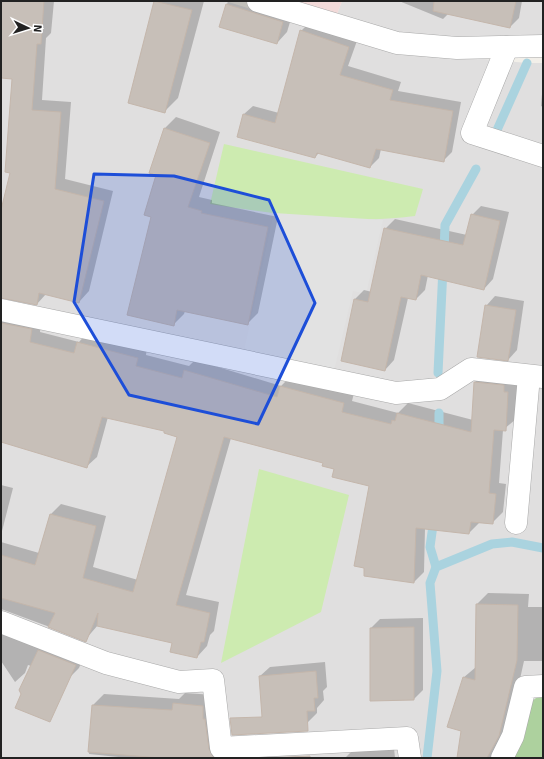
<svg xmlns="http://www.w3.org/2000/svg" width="544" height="759" font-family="Signika,sans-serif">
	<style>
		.residential { fill: #e0dfdf }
		.commercial { fill: #f2dad9 }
		.grass { fill: #cdebb0 }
		.forest { fill: #add19e }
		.parking { fill: #e2e2e2 }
		.shadow { fill: #0003 }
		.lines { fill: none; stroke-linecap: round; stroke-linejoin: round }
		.stream { stroke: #aad3df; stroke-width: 9 }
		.building { fill: #c7bfb8; stroke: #c4b6ab }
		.minor-casing { stroke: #a9a9a9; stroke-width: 23 }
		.minor { stroke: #fff; stroke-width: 22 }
		.marked { fill: #1d4ed8; fill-opacity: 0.2; stroke: #1d4ed8; stroke-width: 3; stroke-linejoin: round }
	</style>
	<rect width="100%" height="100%" fill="#f2efe9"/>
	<g class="residential">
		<polygon points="1,1 225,1 380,49 527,63 543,63 543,695 512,758 1,758"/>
		<polygon points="342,1 543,1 543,38 460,42 384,34 336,17"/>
	</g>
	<polygon class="commercial" points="287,1 342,1 336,17"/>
	<g class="grass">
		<path d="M224,144l199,45 -8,27c-67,9 -139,-2 -205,-12z"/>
		<polygon points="259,469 349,495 321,612 221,663"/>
	</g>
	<polygon class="forest" points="540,695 543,695 543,758 512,758 527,705"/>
	<polygon class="parking" points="274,213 383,220 366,294 353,291 334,371 244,352"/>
	<g class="shadow">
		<polygon points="1,1 54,1 51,33 46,38 42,100 71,102 65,179 113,191 89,291 79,302 46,294 37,304 1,298 1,219 11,172 14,78 1,77"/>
		<polygon points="155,1 204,1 178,98 165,111 129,102"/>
		<polygon points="228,1 264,1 293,12 287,32 277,43 220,27"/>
		<polygon points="399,1 522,1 519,18 510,27 449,13 443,19"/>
		<polygon points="310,22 358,38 348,66 401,82 398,91 461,102 452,152 443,161 381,149 379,158 370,167 319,153 315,157 244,114 253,106 279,113 301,31"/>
		<polygon points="543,82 543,107 541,106"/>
		<polygon points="176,117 220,132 199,197 212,200 212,203 278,217 258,313 247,324 185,311 184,314 173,325 152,217 157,174 151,172 165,128"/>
		<polygon points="481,206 509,212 493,279 484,289 428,275 425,290 416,299 408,298 394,360 385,370 355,299 364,290 372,292 385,229 395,219 467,235 472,215"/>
		<polygon points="495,296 524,301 517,350 508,360 486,306"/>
		<polygon points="1,306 42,319 40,332 79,342 88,332 147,348 146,355 189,366 195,360 281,386 291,376 354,393 352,401 398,413 408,403 473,420 475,382 485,372 518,382 516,419 503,430 499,483 506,484 503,512 492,523 479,523 469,533 425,528 424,572 414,582 370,485 324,462 231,438 186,595 219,602 214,631 210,635 207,646 197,657 174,642 98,625 85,640 1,609 1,542 39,553 50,515 61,504 106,516 93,567 138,580 178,436 166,430 108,417 97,457 86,467 1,441"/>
		<polygon points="1,485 13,488 1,535"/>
		<polygon points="488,593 529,594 528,607 543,607 543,661 524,661 510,724 491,758 458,758 462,731 463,678 476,667 477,604"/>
		<polygon points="1,618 85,654 79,668 69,678 28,665 25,673 15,682 1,661"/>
		<polygon points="423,618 423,690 414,699 371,628 380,619"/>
		<polygon points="325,662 327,687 323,691 324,700 317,708 317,713 307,723 260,676 270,667"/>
		<polygon points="185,693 214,695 218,731 214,758 128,758 89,754 93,705 104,694 179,699"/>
		<polygon points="394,748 395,758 345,758 352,751"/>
	</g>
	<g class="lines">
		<g class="stream">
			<polyline points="497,130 527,63"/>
			<polyline points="444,252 445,225 476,169"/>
			<polyline points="438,373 443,268"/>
			<polyline points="439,435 439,413"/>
			<polyline points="434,518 430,547 436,567"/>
			<polyline points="427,758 437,671 430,583 436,567 492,544 512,542 543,548"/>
		</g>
	</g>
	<g class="building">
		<polygon points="1,1 44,1 41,44 37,44 32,110 61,112 55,189 104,201 79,303 39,293 37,305 1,298 1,210 10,173 5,172 12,79 1,78"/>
		<polygon points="154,1 192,10 165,113 128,103"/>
		<polygon points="434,1 516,1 510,28 433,11"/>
		<polygon points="226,4 283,22 277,44 219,27"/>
		<polygon points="300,30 349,47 340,75 393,90 390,100 453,111 444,162 376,149 370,168 317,153 315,158 237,137 243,114 275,123"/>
		<polygon points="164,128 210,143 188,207 202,211 201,213 268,227 248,325 177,310 174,326 127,315 151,217 144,215 156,175 149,173"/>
		<polygon points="471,214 500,221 484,290 421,275 416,300 401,297 385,371 341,361 354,299 368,302 384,228 463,245"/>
		<polygon points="485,305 516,310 508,361 477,357"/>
		<polygon points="1,323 32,329 30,342 74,353 77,342 138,358 136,366 182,378 184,370 277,397 280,386 344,403 342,412 391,424 392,420 395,421 397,413 471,432 474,382 504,385 504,392 508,392 506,431 494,430 489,493 496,494 493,524 471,522 469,534 416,528 414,583 364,576 364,568 354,566 369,486 332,477 334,469 322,466 323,463 224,437 176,605 210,613 204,642 201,642 197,658 170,652 172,643 97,626 98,613 86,642 48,627 55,613 1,598 1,555 35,565 50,514 96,526 83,578 133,592 177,437 164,433 164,431 102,417 87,468 1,442"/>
		<polygon points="476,604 518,605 517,660 499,736 487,758 457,758 461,731 447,727 463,677 475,680"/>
		<polygon points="414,627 414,700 370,701 370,628"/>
		<polygon points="38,650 76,665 50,722 15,708 21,694 19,690"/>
		<polygon points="316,671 318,698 314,698 315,711 307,711 308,731 232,735 230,718 262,717 259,676"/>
		<polygon points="173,703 203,706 203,719 205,719 209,749 214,758 160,758 88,752 92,705 172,710"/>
		<polygon points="310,756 310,758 268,758"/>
	</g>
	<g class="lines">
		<defs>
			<g id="minor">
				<polyline points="258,1 397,43 457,48 543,46"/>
				<polyline points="507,47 472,133 543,156"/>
				<polyline points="1,310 396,393 440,389 471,369 543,377"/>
				<polyline points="516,523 529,376"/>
				<polyline points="1,622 106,663 179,682 213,680 221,748 407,738 410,758"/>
				<polyline points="502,758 513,736 525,687 543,686"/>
			</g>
		</defs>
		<use href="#minor" class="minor-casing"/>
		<use href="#minor" class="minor"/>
	</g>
	<path class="marked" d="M94,174l80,2 95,24 46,103 -57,121 -129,-29 -55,-93z"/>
	<rect width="544" height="759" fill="none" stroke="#222222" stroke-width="4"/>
	<g transform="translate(28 28) rotate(94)" stroke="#ffffff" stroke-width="3" paint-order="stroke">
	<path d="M0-3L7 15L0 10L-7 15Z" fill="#222222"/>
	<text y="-6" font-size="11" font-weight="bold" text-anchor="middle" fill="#222222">N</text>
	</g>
</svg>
